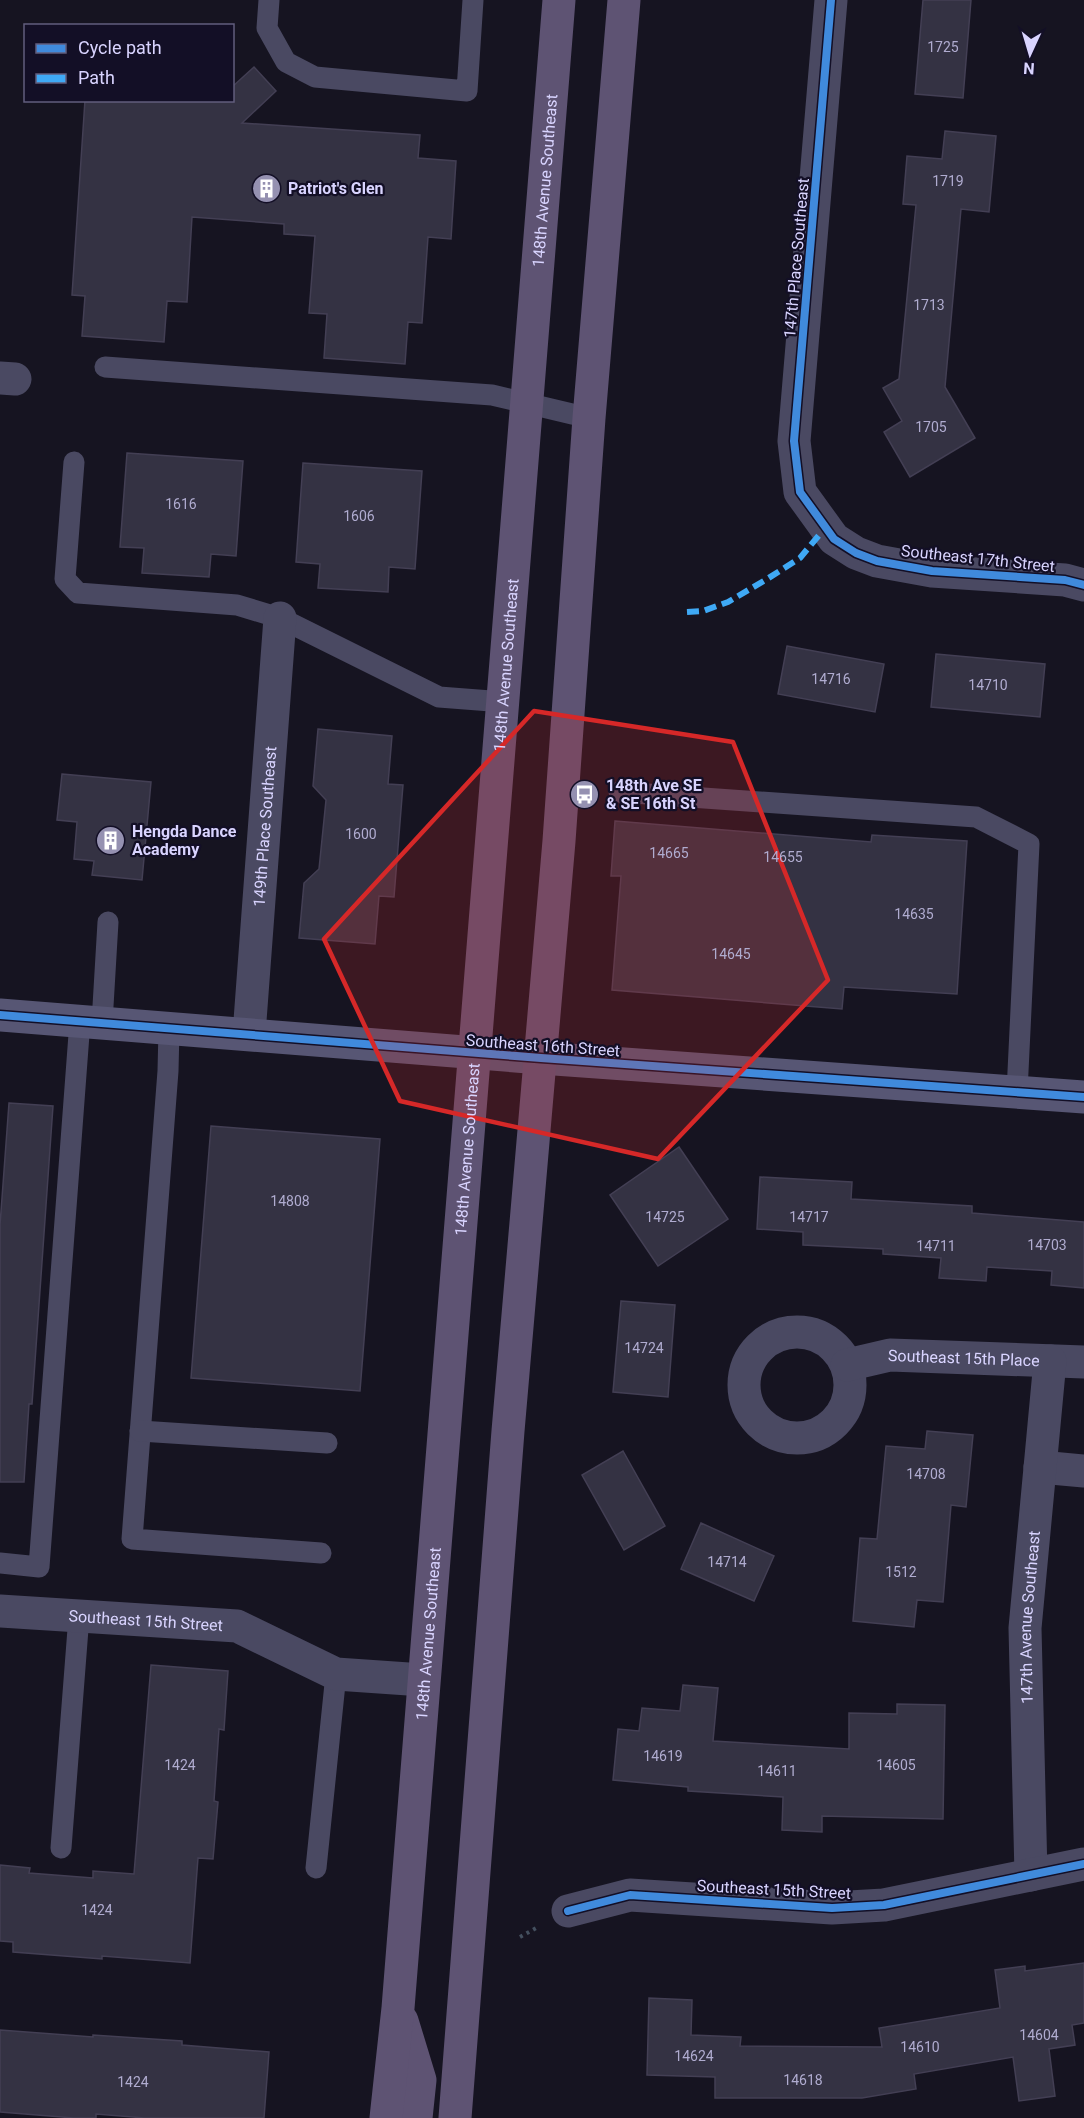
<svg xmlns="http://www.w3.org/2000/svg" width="1084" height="2118" font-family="Roboto,sans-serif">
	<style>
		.building { fill: #343243; stroke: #433f54; stroke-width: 1.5 }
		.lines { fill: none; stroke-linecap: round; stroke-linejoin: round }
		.path { stroke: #44505f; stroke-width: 4; stroke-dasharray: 3 4.5; stroke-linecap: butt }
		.lane { stroke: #4a4962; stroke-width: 21 }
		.street { stroke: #4a4962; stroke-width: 33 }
		.secondary { stroke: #575674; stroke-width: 33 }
		.primary { stroke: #5e5373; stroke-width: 33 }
		.quiet { stroke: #3fa9f5; stroke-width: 6; stroke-dasharray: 12 6; stroke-linecap: butt }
		.cycleway-casing { stroke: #130f26; stroke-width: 11 }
		.cycleway { stroke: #408adc; stroke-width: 8 }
		.marked { fill: #d62828; fill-opacity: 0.2; stroke: #d62828; stroke-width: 4.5; stroke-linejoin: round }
		.labels { text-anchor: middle; stroke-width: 4.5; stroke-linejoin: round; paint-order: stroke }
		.number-label { font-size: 14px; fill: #b0acd0 }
		.street-label { font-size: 16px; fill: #d9d4ff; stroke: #130f26 }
		.poi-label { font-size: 16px; font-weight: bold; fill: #d9d4ff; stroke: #130f26; text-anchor: start }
	</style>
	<rect width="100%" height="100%" fill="#161421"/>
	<g class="building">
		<polygon points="923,0 971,0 963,98 915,94"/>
		<polygon points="254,67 276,91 242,123 420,135 418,158 456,161 451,239 428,237 422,323 408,322 405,364 324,358 327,314 309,313 315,236 284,234 284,224 192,217 187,302 167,301 164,342 82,336 85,296 72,295 85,100 232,100 232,87"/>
		<polygon points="945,131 996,136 989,212 961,209 945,387 975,438 910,477 884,432 902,421 883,388 899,379 916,205 903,204 907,156 942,159"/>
		<polygon points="127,453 243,461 236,556 211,554 209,577 142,573 144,548 120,547"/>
		<polygon points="303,463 422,471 415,569 389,567 388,592 318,588 320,564 296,562"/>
		<polygon points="787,646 884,664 875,712 778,694"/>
		<polygon points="936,654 1045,664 1040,717 931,707"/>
		<polygon points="318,729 392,736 388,784 403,785 394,897 379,896 375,944 299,938 304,883 319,869 326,800 313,786"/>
		<polygon points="62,774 151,782 142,880 92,875 94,861 74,859 77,822 57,820"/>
		<polygon points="615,821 871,842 872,835 967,841 957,994 844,987 842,1009 612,990 621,876 611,876"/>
		<polygon points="9,1103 53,1106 32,1404 29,1404 24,1482 0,1482 0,1225"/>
		<polygon points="211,1126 380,1139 360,1391 191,1378"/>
		<polygon points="679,1147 728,1219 658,1266 610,1195"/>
		<polygon points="760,1177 852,1182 851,1199 972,1206 972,1213 1084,1222 1084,1288 1051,1285 1052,1271 987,1267 986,1281 939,1278 941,1258 883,1254 883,1249 803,1245 803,1232 757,1229"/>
		<polygon points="621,1301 675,1305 668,1397 613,1392"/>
		<polygon points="927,1431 973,1435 966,1507 951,1505 943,1602 917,1600 914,1627 853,1621 860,1538 877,1539 886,1446 925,1449"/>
		<polygon points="623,1451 665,1526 624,1550 582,1475"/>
		<polygon points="701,1523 774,1556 754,1601 681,1569"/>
		<polygon points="151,1665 228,1671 224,1730 219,1729 214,1801 218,1802 213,1859 198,1858 190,1963 102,1956 102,1959 13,1952 13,1942 0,1941 0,1865 30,1868 29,1873 93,1878 93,1871 134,1874"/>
		<polygon points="683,1685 718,1688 713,1741 849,1749 849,1713 897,1714 897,1704 945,1705 943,1819 822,1816 822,1832 782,1830 783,1797 688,1791 688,1787 613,1780 618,1729 639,1731 642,1708 680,1711"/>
		<polygon points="1084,1963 1084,2023 1072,2025 1075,2045 1049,2049 1055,2096 1019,2101 1013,2057 914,2074 916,2089 862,2098 715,2098 715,2077 647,2075 649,1998 692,2000 691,2035 741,2037 740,2046 882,2047 879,2028 1000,2008 995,1970 1025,1966 1025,1971"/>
		<polygon points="0,2030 93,2037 93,2035 182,2041 182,2045 269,2052 264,2118 145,2118 96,2114 96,2118 74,2118 0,2112"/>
	</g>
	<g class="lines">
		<polyline class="path" points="520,1937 538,1927"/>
		<g class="lane">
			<polyline points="269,0 267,28 286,62 315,77 467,91 473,0"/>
			<polyline points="105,367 492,395 589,418"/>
			<polyline points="74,462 65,579 78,593 237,605 280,618 439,697 504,702"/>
			<polyline points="619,792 976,817 1029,844 1017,1092"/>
			<polyline points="102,1023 108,922"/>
			<polyline points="169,1029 168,1071 132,1539 321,1553"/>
			<polyline points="140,1431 327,1443"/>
			<polyline points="0,1563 39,1567 80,1021"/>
			<polyline points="61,1848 79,1616"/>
			<polyline points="316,1868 336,1674"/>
		</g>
		<g class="street">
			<polyline points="831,0 794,441 800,492 834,539 856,553 877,561 932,571 1065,580 1084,585"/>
			<polyline points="0,378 15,379"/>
			<path id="s1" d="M249,1034l31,-416"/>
			<circle cx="797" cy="1385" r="53"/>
			<path id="s2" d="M847,1365l43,-10 194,7"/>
			<polyline points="1040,1467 1084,1471"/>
			<path id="s3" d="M0,1611l237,15 99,48 87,6"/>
			<path id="s4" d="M1031,1875l-6,-247 25,-267"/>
			<polyline points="568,1911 630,1895 832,1908 884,1905 1084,1864"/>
		</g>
		<polyline class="secondary" points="0,1015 541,1058 1084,1097"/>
		<g class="primary">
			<polyline points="402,2021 420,2080 416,2118"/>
			<path id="s5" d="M386,2118l12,-110 161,-2008"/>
			<polyline points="455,2118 508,1431 559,841 589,418 624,0"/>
		</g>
		<polyline class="quiet" points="687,612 703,611 728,602 767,579 800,558 825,528"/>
		<defs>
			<g id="cycleway">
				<polyline points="831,0 794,441 800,492 834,539 856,553 877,561 932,571 1065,580 1084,585"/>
				<polyline points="0,1015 541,1058 1084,1097"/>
				<polyline points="568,1911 630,1895 832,1908 884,1905 1084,1864"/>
			</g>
		</defs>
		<use href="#cycleway" class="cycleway-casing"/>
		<use href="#cycleway" class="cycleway"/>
	</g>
	<path class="marked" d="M534,711l199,31 95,238 -170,179 -258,-58 -76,-162z"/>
	<defs>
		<symbol id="building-disc" viewBox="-11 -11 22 22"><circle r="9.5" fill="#9591b1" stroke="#130f26"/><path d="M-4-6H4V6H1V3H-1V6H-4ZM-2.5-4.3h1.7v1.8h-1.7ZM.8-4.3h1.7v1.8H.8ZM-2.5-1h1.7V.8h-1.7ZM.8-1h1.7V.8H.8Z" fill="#fff"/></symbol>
		<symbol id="bus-disc" viewBox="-11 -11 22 22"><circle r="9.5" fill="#9591b1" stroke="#130f26"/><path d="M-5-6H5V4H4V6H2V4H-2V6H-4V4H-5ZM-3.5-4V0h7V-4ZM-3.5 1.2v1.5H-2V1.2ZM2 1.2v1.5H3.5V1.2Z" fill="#fff"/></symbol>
	</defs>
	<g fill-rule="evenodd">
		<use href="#building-disc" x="250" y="172" width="33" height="33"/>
		<use href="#bus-disc" x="568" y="778" width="33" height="33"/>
		<use href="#building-disc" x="94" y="824" width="33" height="33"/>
	</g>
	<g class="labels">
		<g class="number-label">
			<text x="943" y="52">1725</text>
			<text x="948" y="186">1719</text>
			<text x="929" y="310">1713</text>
			<text x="931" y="432">1705</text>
			<text x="181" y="509">1616</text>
			<text x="359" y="521">1606</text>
			<text x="831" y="684">14716</text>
			<text x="988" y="690">14710</text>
			<text x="361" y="839">1600</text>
			<text x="669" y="858">14665</text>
			<text x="783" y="862">14655</text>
			<text x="914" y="919">14635</text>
			<text x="731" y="959">14645</text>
			<text x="290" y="1206">14808</text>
			<text x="665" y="1222">14725</text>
			<text x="809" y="1222">14717</text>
			<text x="1047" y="1250">14703</text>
			<text x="936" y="1251">14711</text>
			<text x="644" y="1353">14724</text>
			<text x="926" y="1479">14708</text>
			<text x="727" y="1567">14714</text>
			<text x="901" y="1577">1512</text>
			<text x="663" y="1761">14619</text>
			<text x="180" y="1770">1424</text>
			<text x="896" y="1770">14605</text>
			<text x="777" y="1776">14611</text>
			<text x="97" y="1915">1424</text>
			<text x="1039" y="2040">14604</text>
			<text x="920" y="2052">14610</text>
			<text x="694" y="2061">14624</text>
			<text x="803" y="2085">14618</text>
			<text x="133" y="2087">1424</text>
		</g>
		<g class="street-label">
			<text dy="6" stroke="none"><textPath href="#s5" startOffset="1944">148th Avenue Southeast</textPath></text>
			<text transform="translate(796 258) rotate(-85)" y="6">147th Place Southeast</text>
			<text transform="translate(978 558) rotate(6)" y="6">Southeast 17th Street</text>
			<text dy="6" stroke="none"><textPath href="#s5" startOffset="1458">148th Avenue Southeast</textPath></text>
			<text dy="6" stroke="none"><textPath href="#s1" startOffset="208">149th Place Southeast</textPath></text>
			<text transform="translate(543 1045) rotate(4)" y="6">Southeast 16th Street</text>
			<text dy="6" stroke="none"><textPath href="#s5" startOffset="972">148th Avenue Southeast</textPath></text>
			<text dy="6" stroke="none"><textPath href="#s2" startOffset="118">Southeast 15th Place</textPath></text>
			<text dy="6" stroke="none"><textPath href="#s4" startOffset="258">147th Avenue Southeast</textPath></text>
			<text dy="6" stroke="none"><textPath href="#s3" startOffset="146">Southeast 15th Street</textPath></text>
			<text dy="6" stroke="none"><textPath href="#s5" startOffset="486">148th Avenue Southeast</textPath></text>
			<text transform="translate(774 1889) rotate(3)" y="6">Southeast 15th Street</text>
		</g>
		<g class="poi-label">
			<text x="288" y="194">Patriot's Glen</text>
			<text x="606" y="791">148th Ave SE<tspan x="606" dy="18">&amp; SE 16th St</tspan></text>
			<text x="132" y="837">Hengda Dance<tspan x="132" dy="18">Academy</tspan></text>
		</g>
	</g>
	<rect x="24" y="24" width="210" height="78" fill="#130f26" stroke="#625e7d" stroke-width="1.5"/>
	<rect x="36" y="44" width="30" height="9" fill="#408adc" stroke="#625e7d" stroke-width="1.5"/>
	<text x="78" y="54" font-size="18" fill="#d9d4ff">Cycle path</text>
	<rect x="36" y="74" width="30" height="9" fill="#3fa9f5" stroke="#625e7d" stroke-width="1.5"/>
	<text x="78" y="84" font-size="18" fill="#d9d4ff">Path</text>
	<g transform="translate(1030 54) rotate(184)" stroke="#130f26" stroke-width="4.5" paint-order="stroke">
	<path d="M0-4.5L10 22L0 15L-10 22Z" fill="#d9d4ff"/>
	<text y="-9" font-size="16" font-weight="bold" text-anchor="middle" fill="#d9d4ff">N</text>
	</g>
</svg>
